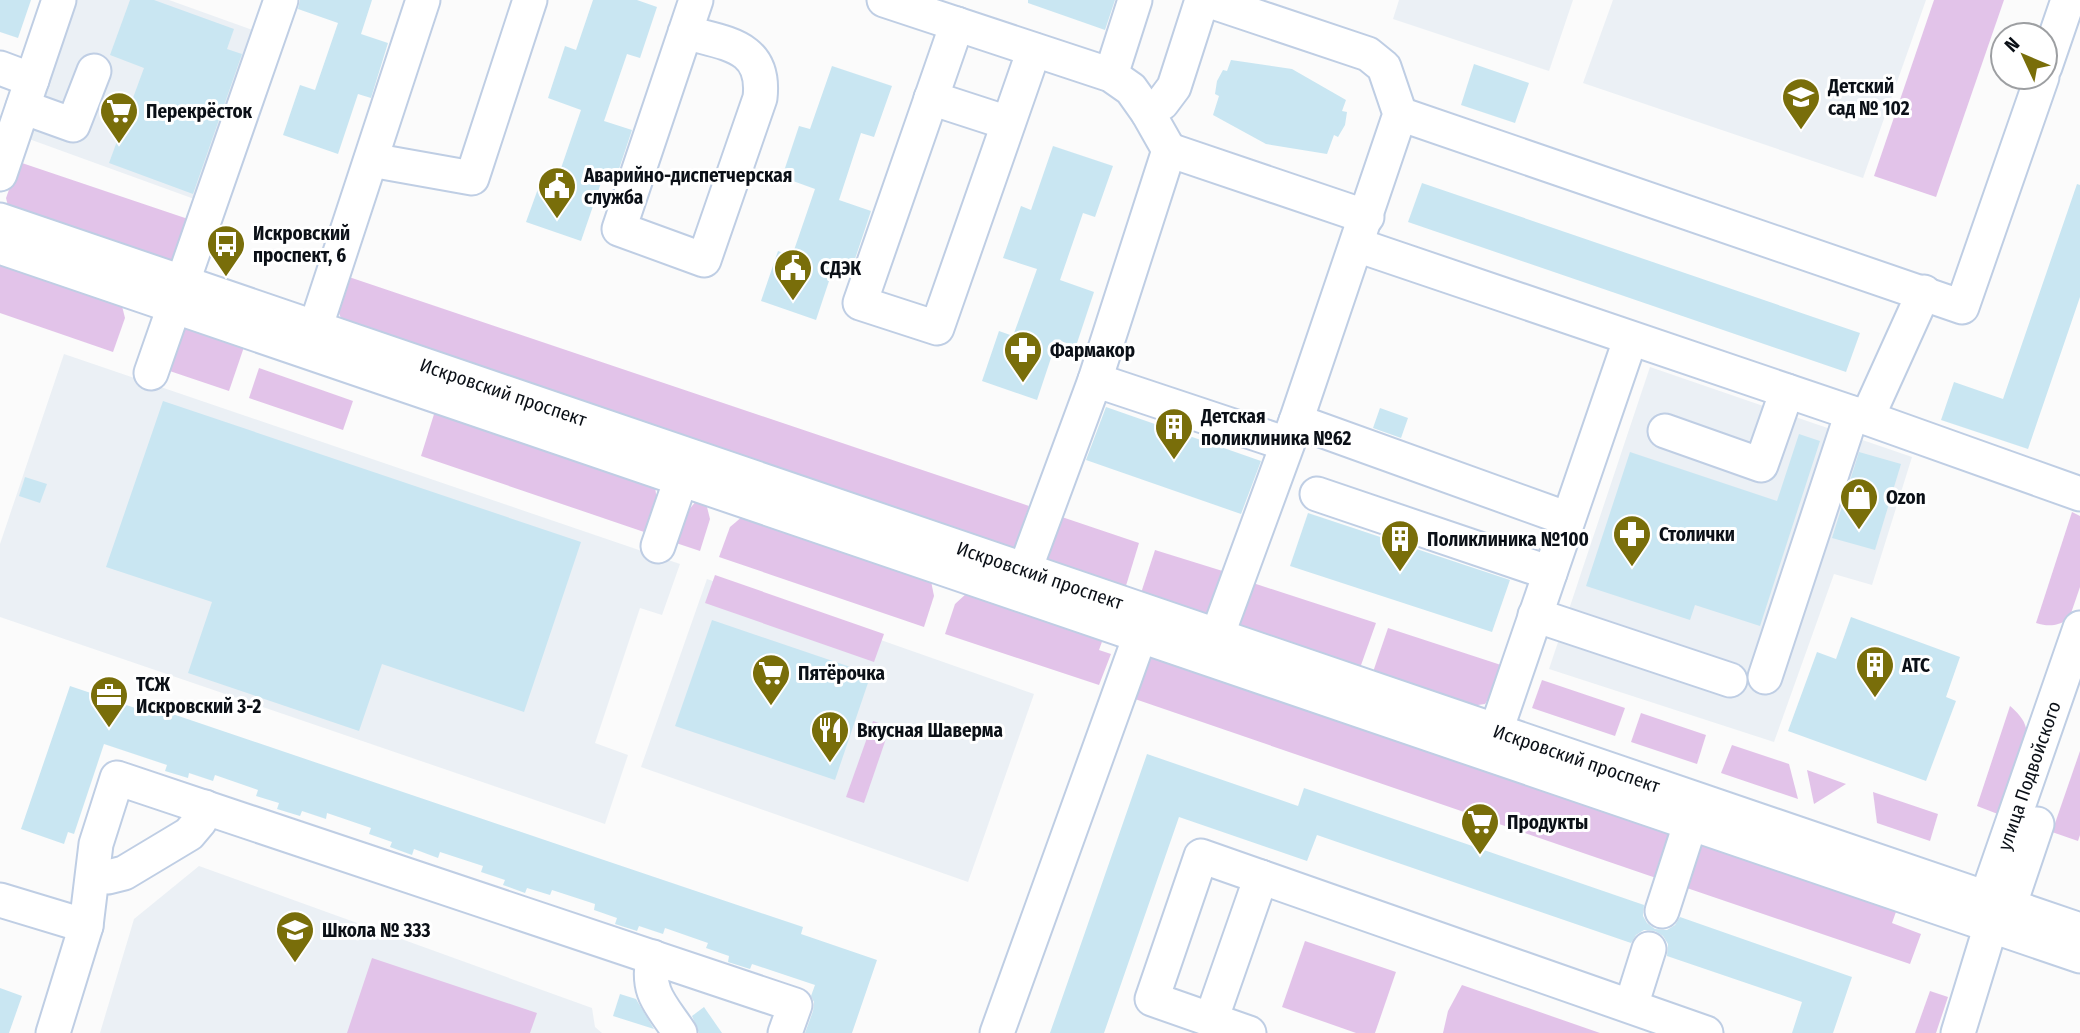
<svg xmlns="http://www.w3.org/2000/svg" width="2080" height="1033" font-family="'Fira Sans Condensed',sans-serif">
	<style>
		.built { fill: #ebf0f5 }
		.green { fill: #e2c3e9 }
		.building { fill: #c9e6f2 }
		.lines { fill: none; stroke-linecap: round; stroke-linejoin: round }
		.minor-casing { stroke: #bfcee4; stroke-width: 37 }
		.minor { stroke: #fff; stroke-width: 33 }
		.labels { text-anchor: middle; stroke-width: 6; stroke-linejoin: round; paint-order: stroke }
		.poi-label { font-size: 19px; font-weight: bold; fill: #0b1017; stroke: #fff; text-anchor: start }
		.street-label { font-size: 19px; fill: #0b1017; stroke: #fff }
	</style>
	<rect width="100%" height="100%" fill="#fbfbfb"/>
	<g class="built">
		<polygon points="67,0 169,0 258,32 197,200 18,135"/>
		<polygon points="1399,0 1573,0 1549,71 1393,19"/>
		<polygon points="1613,0 1926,0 1863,178 1583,83"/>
		<polygon points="64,354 680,564 662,615 640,608 595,743 628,755 605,824 0,617 0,544"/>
		<polygon points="1650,367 1912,457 1872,585 1834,574 1774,742 1549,669"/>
		<polygon points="707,579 1034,694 968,882 641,767"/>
		<polygon points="199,866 592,1008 595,1027 602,1033 100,1033 134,919"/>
	</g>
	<g class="green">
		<polygon points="1934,0 2004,0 1936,197 1874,176"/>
		<polygon points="19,162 191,220 174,264 8,206 6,198"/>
		<polygon points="0,264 122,306 125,318 113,352 0,313"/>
		<path d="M346,276l683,230 -15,44 -670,-228c-12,-13 -2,-31 2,-46z"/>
		<polygon points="162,318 244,347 229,391 140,361"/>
		<polygon points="259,368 353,401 343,430 249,398"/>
		<polygon points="435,411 655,486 657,502 647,533 421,456"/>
		<polygon points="697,500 706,503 710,519 700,551 676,543 687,512"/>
		<path d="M2072,512l8,4v71l-11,32c-12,7 -20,8 -33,4z"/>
		<polygon points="1053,514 1139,543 1125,589 1037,558"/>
		<polygon points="743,516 931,581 934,596 924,627 719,557 730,527"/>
		<polygon points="1155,550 1229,573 1211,613 1205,615 1141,593"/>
		<polygon points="715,575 884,634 874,662 705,603"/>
		<polygon points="1247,581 1376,623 1360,668 1237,626"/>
		<polygon points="967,593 1103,639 1099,650 1111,654 1099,685 945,634 955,604"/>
		<polygon points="1388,628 1501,665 1489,698 1485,704 1471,706 1373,672"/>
		<polygon points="1149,653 1673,834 1659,879 1132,698"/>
		<polygon points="1542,680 1625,708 1615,736 1532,708"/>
		<path d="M2010,706c7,6 14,13 16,22 5,18 -17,68 -23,88l-26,-10z"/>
		<polygon points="1641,713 1706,735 1697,764 1631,742"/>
		<polygon points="873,721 890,727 864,803 846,797"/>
		<polygon points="1732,745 1789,764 1798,799 1721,773"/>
		<polygon points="2080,751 2080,835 2078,841 2052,832"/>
		<polygon points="1807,770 1846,784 1814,804"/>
		<polygon points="1873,792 1938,814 1930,841 1877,823"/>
		<polygon points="1695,841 1897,909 1892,923 1921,934 1910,964 1681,886"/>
		<polygon points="1305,941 1396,972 1375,1033 1356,1033 1282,1007"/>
		<polygon points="372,958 537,1013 530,1033 347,1033"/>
		<polygon points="1462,985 1600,1033 1443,1033 1448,1011"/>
		<polygon points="1930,991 1948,997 1936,1033 1915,1033"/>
	</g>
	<g class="building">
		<polygon points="0,0 31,0 18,38 0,32"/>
		<polygon points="130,0 154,0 234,29 227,49 242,54 193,194 109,163 144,68 110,55"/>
		<polygon points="300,0 372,0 361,34 388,43 371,98 358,94 338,154 283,135 300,85 315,90 338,23 298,9"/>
		<polygon points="593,0 637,0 657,7 640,58 627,54 604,121 632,130 614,184 602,180 581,241 526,222 544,172 558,177 581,110 548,98 565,46 576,50"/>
		<polygon points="1028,0 1115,0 1105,30 1028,3"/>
		<polygon points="1231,60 1292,69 1346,100 1342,111 1347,112 1345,125 1338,137 1334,135 1327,154 1266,144 1213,115 1219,96 1215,94 1217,81 1223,70 1227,71"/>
		<polygon points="1474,64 1529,83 1515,123 1461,105"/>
		<polygon points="832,66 892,86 874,137 861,133 839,200 871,211 853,265 836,260 816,320 761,301 778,251 792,256 815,189 782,177 799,126 810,129"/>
		<polygon points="1053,146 1113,166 1095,217 1083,213 1060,280 1094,292 1076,346 1057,340 1037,400 982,381 999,331 1013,336 1037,269 1003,258 1021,206 1031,210"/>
		<polygon points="1422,183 1860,333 1846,372 1408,222"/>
		<polygon points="2077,184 2080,185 2080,297 2028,449 1941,420 1954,382 2003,399"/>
		<polygon points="163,401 581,542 524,712 382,664 359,731 188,673 212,602 106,567"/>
		<polygon points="1106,407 1261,461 1241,514 1086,460"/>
		<polygon points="1380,408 1408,418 1401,438 1373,428"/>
		<polygon points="1799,434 1820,441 1760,626 1695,605 1690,620 1586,586 1630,452 1777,501"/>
		<polygon points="1859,452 1901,464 1875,550 1832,538"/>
		<polygon points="25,477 47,484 40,503 19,496"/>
		<polygon points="1308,513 1510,580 1492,632 1290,566"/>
		<polygon points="1851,617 1960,657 1946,697 1956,701 1926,781 1788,731 1817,652 1836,659"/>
		<polygon points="712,620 871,674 835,780 675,726"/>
		<polygon points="70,686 147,712 149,706 595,857 803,927 801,934 877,960 852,1033 805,1033 813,1011 814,1002 811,996 815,985 752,964 750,969 728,962 729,956 706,948 708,943 665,928 663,934 639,926 637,931 615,924 617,918 594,910 595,904 552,890 550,895 527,888 525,893 503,885 505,880 481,872 483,866 440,852 438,858 414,849 412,855 390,847 392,842 369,834 371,828 327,813 326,819 302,811 300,816 277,809 279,803 256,796 258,790 215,775 213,781 189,773 188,778 165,771 167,765 104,744 74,834 68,832 64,844 21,829"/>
		<polygon points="1147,754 1298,806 1304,788 1644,905 1643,916 1647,923 1655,929 1667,930 1675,925 1680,917 1852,977 1833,1033 1792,1033 1802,1002 1667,956 1668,944 1663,936 1655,931 1644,930 1636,935 1631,943 1317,835 1307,861 1179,817 1104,1033 1050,1033"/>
		<polygon points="0,988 22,996 9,1033 0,1033"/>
		<polygon points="620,994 636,999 654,1029 613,1016"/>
		<polygon points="704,1007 722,1033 699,1033 692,1016"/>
	</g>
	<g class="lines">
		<defs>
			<g id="minor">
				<polyline points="884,0 1111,75 1131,89 1148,113"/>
				<polyline points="1207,0 1368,54 1384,67 1400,114 1296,421 1209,658"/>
				<polyline points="957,24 860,303 937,328 1034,50"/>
				<path d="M685,32c41,12 81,13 75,66l-56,162 -85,-31 77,-229"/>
				<polyline points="2045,67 2068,0"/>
				<polyline points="0,68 32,80"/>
				<polyline points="1111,75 1135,0"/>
				<polyline points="931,98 1008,123"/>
				<polyline points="23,107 73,125 94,71"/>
				<polyline points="1400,114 1962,307 2042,77"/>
				<polyline points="1169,150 1367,217"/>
				<polyline points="371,160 472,178 530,0"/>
				<polyline points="0,174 59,0"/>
				<path id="s1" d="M0,220l2080,710"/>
				<polyline points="1357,245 1867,418 2080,494"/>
				<polyline points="0,247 2080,956"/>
				<polyline points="309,347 423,0"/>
				<polyline points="151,373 281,0"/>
				<polyline points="1095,380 1287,444"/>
				<polyline points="1867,418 1924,292"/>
				<polyline points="1296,421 1568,519"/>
				<polyline points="1665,431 1761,465 1787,391"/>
				<polyline points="1317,494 1550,573"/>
				<polyline points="658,546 681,479"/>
				<polyline points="1017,591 1095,380 1169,150 1148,113 1162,103 1174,87 1202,0"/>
				<polyline points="1535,615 1730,680"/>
				<polyline points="1765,677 1852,413"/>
				<polyline points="1489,751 1630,340"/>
				<polyline points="93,875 108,877 124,873 189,834 200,821 205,807"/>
				<polyline points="0,900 86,926"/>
				<polyline points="1662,911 1697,803"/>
				<polyline points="1995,921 2009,907 2037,824"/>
				<path d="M653,957c-7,37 8,47 27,76"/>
				<polyline points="1631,1006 1649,949"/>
				<polyline points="1211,1020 1261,877"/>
				<polyline points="53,1033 86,926 96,844 117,778 795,1005 785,1033"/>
				<polyline points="997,1033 1140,636"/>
				<polyline points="1249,1033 1152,999 1201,856 1706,1033"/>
				<path id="s2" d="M1958,1033l33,-108 -5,-26 94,-271"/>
			</g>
		</defs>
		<use href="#minor" class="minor-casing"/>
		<use href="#minor" class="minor"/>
	</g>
	<defs>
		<symbol id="school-pin" viewBox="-11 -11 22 30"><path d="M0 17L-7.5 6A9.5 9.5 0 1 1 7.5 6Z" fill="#796e0a" stroke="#fff"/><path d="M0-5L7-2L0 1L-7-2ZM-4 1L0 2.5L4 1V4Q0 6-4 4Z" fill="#fff"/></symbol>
		<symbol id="supermarket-pin" viewBox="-11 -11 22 30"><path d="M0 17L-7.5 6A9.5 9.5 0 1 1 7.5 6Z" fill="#796e0a" stroke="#fff"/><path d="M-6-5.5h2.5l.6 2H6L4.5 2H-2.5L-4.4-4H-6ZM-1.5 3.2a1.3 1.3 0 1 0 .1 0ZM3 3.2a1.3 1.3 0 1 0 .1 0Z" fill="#fff"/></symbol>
		<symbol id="civic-pin" viewBox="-11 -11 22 30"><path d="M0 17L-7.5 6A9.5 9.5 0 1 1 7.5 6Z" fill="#796e0a" stroke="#fff"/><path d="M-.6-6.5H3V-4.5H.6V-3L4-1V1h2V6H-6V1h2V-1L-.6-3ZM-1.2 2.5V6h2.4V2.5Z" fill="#fff"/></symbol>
		<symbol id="bus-pin" viewBox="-11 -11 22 30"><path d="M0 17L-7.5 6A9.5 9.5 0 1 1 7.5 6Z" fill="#796e0a" stroke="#fff"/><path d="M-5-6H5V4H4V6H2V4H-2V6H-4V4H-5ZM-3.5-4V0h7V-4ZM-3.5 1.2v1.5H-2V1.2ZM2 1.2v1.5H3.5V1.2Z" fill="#fff"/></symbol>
		<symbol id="pharmacy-pin" viewBox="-11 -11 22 30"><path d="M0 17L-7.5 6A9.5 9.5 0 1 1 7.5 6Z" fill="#796e0a" stroke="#fff"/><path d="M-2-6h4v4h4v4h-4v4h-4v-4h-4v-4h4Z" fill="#fff"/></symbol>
		<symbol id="building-pin" viewBox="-11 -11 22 30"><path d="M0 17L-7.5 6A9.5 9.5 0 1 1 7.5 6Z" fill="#796e0a" stroke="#fff"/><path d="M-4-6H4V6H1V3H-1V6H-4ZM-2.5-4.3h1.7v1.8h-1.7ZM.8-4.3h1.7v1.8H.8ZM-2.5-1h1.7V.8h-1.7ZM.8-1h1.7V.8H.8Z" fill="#fff"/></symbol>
		<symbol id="shop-pin" viewBox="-11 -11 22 30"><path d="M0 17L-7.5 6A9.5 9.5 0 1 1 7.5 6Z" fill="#796e0a" stroke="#fff"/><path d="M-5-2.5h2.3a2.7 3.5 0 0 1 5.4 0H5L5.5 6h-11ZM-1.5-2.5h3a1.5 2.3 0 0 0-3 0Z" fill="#fff"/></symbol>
		<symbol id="office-pin" viewBox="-11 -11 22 30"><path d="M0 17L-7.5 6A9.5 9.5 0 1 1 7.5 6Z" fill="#796e0a" stroke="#fff"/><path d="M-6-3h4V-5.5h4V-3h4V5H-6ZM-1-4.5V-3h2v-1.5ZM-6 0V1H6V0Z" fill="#fff"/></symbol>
		<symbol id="restaurant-pin" viewBox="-11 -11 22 30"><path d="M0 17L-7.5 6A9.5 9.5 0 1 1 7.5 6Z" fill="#796e0a" stroke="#fff"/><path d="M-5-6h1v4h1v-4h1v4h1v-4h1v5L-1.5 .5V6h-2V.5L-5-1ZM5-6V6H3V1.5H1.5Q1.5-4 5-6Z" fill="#fff"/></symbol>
	</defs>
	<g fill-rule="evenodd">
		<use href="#school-pin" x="1779" y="75" width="44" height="60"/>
		<use href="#supermarket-pin" x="97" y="89" width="44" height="60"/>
		<use href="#civic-pin" x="535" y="164" width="44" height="60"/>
		<use href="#bus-pin" x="204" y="222" width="44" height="60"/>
		<use href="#civic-pin" x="771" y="246" width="44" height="60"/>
		<use href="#pharmacy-pin" x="1001" y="328" width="44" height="60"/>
		<use href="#building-pin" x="1152" y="405" width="44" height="60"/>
		<use href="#shop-pin" x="1837" y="475" width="44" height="60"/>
		<use href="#pharmacy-pin" x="1610" y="512" width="44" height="60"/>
		<use href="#building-pin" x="1378" y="517" width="44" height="60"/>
		<use href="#building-pin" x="1853" y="643" width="44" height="60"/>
		<use href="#supermarket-pin" x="749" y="651" width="44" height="60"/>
		<use href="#office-pin" x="87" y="673" width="44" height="60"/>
		<use href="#restaurant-pin" x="808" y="708" width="44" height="60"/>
		<use href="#supermarket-pin" x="1458" y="800" width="44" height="60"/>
		<use href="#school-pin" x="273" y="908" width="44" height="60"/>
	</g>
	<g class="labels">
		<g class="poi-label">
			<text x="1828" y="93">Детский<tspan x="1828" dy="22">сад № 102</tspan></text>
			<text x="146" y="118">Перекрёсток</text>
			<text x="584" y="182">Аварийно-диспетчерская<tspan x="584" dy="22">служба</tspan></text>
			<text x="253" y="240">Искровский<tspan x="253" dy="22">проспект, 6</tspan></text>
			<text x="820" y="275">СДЭК</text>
			<text x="1050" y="357">Фармакор</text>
			<text x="1201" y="423">Детская<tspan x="1201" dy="22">поликлиника №62</tspan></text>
			<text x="1886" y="504">Ozon</text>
			<text x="1659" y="541">Столички</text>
			<text x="1427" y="546">Поликлиника №100</text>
			<text x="1902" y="672">АТС</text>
			<text x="798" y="680">Пятёрочка</text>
			<text x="136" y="691">ТСЖ<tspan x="136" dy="22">Искровский 3-2</tspan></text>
			<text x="857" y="737">Вкусная Шаверма</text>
			<text x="1507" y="829">Продукты</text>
			<text x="322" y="937">Школа № 333</text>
		</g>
		<g class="street-label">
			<text dy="7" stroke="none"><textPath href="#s1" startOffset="532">Искровский проспект</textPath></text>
			<text dy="7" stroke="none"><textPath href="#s1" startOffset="1099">Искровский проспект</textPath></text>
			<text dy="7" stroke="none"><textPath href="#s1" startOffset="1666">Искровский проспект</textPath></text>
			<text dy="7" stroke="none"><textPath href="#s2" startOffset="270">улица Подвойского</textPath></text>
		</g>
	</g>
	<g transform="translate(2024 56) rotate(314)"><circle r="33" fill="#ffffff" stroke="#9d9fa2" stroke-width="2"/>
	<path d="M0-5L12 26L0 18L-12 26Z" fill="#796e0a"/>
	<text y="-10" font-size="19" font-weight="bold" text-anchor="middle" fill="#0b1017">N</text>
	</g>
</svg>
